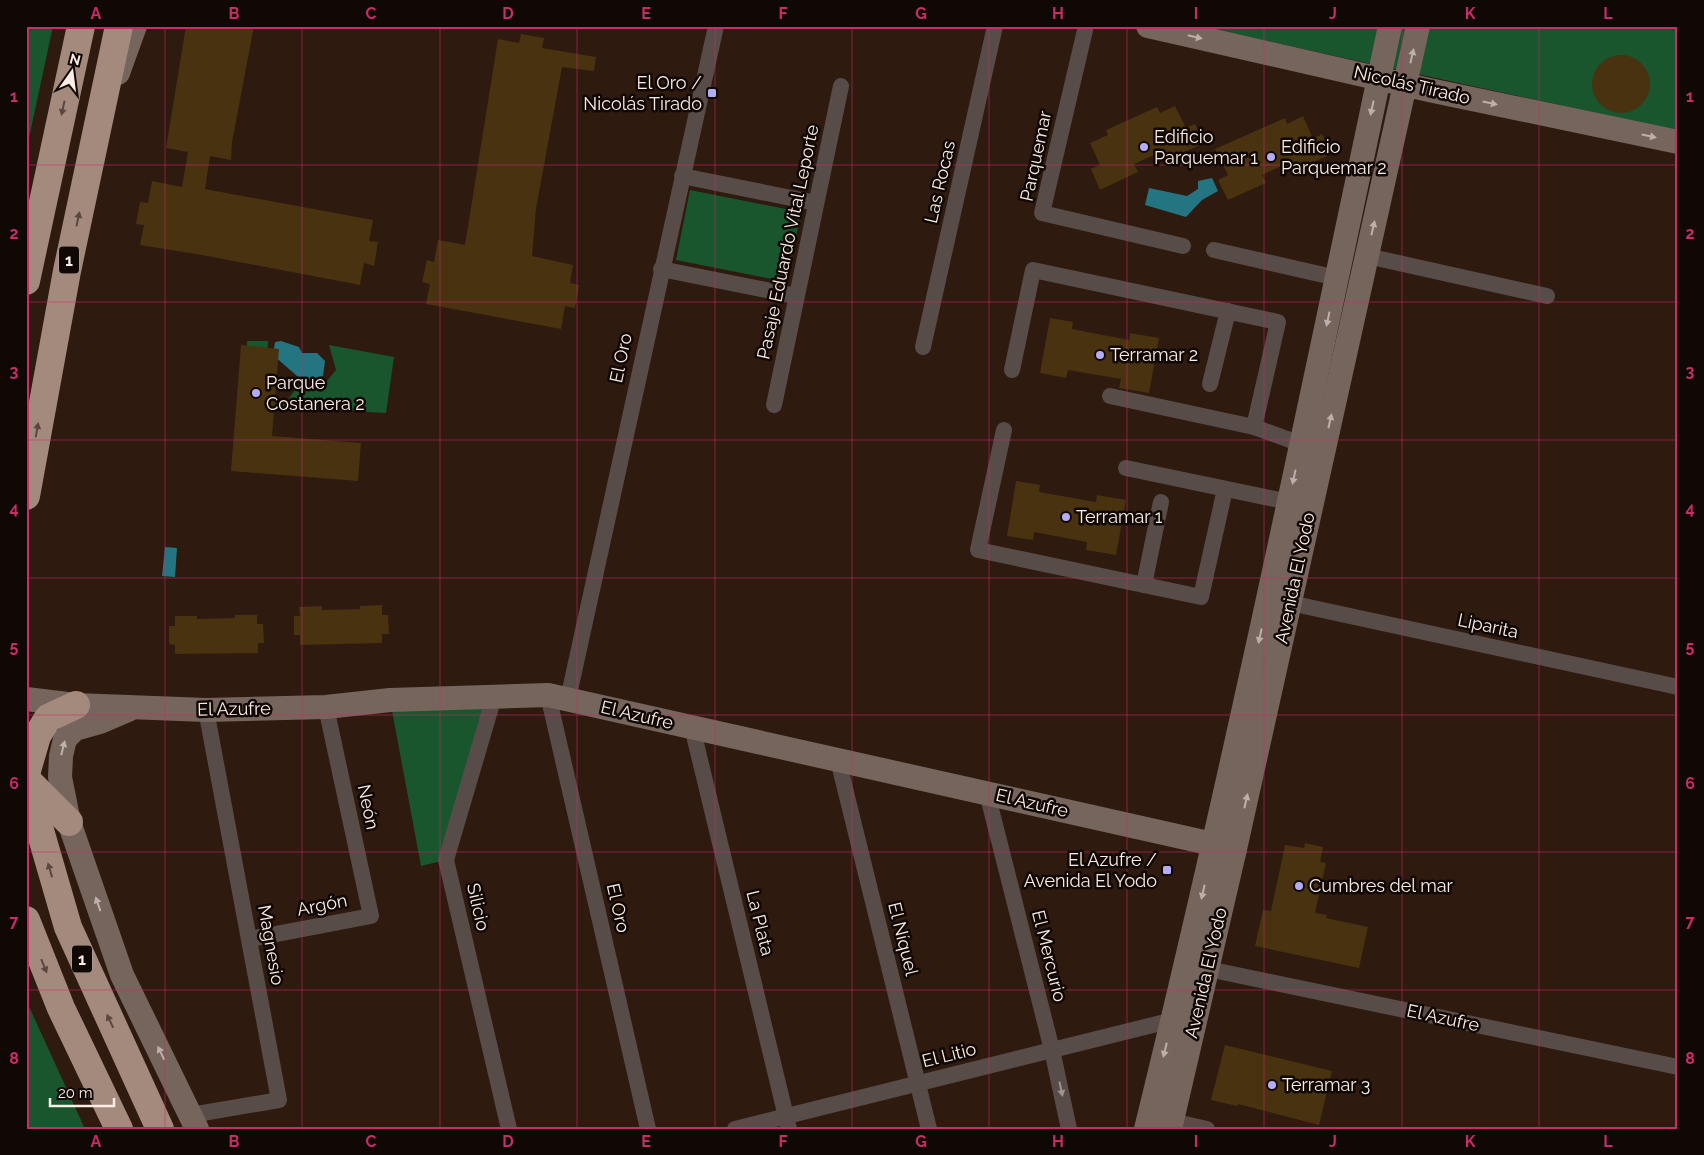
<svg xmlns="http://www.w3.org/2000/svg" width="1704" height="1155" font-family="Raleway,sans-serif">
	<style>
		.green { fill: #19562d }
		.water { fill: #247582 }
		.building { fill: #48320f }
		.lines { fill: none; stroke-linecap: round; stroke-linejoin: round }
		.street { stroke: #574c47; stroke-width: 16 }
		.secondary { stroke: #76655d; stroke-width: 24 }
		.highway { stroke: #a4897d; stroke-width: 28 }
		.oneway { fill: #bfafa8 }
		.oneway2 { fill: #5a4840 }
		.oneway3 { fill: #a1948e }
		.grid { fill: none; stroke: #c82d69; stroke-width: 1; stroke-opacity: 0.55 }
		.poi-dot { fill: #b5acf8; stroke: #100804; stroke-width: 2 }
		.labels { text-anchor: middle; stroke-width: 5; stroke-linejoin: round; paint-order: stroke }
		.shield { fill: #100804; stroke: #b4a8a2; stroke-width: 1 }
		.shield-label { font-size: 16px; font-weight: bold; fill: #fbece5 }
		.poi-label { font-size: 18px; fill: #fbece5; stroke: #100804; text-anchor: start }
		.street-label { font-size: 18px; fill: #fbece5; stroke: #100804 }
		.neatline { fill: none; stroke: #c82d69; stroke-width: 2 }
		.grid-label { font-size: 16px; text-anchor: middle; font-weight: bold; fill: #c82d69 }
	</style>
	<rect width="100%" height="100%" fill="#2f1a10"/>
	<g class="green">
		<polygon points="26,26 53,26 26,152"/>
		<polygon points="1198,26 1678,26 1678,131"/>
		<polygon points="690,190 801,212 787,282 676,260"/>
		<polygon points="247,341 268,341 266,385 271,397 285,404 297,387 326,382 336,370 329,345 394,357 386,413 249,405"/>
		<polygon points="494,697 446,860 421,866 390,700"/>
		<polygon points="26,1000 85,1129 26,1129"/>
	</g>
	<g class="water">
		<polygon points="1212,178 1218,191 1202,200 1186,217 1145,205 1149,188 1187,196 1198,189 1198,181"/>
		<polygon points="281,341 299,347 302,353 317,353 325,361 323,376 307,381 297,376 273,355 275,342"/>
		<polygon points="165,547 177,548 175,577 162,576"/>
	</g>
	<g class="building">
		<polygon points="186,26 254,26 232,142 231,160 210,156 205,189 373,220 369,241 378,242 374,266 364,263 360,285 202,255 140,245 144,225 136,224 140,202 148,203 152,181 182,187 188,152 166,148"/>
		<polygon points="521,34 544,38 542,48 596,57 594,71 562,67 536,209 532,256 573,265 570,283 579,285 575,308 565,306 561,329 426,304 430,284 422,282 427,260 434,262 438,240 465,245 498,39 519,43"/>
		<circle cx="1621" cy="84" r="29"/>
		<polygon points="1175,106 1186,128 1195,124 1204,143 1169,159 1165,150 1134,164 1138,172 1100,190 1091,169 1100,165 1090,143 1108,135 1106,130 1157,107 1160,113"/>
		<polygon points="1303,116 1313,139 1322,134 1331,154 1297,170 1292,161 1262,175 1266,183 1228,200 1218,180 1228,175 1215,149 1285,118 1287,124"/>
		<polygon points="1050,318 1073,322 1072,329 1129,340 1130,333 1159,338 1149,393 1119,388 1121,379 1068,370 1066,378 1040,373"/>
		<polygon points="241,345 279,349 272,436 361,443 358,481 231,471"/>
		<polygon points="1016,481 1040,485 1039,492 1096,502 1097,495 1126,500 1116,555 1086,550 1087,542 1034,532 1033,540 1007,536"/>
		<polygon points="382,605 382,615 388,615 389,634 382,634 382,643 300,645 300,635 294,635 294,616 300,616 299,607 322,606 322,610 360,609 360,606"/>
		<polygon points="235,615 257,615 257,624 263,624 264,643 258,643 258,653 175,654 175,645 169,644 169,626 175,626 175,616 197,616 197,619 235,618"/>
		<polygon points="1305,843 1323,847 1320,862 1326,863 1315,913 1327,915 1326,918 1368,927 1359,968 1255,946 1263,910 1271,911 1285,845 1304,848"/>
		<polygon points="1225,1045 1332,1071 1319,1125 1238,1104 1237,1106 1211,1100"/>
	</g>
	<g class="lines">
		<g class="street">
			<polyline points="1086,26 1042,213 1183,246"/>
			<polyline points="682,176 816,203"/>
			<polyline points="1214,250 1337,278"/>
			<polyline points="1367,256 1547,296"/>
			<polyline points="661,269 796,296"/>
			<polyline points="923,347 995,26"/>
			<polyline points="1012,370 1033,270 1278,322 1254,427 1110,396"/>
			<polyline points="1210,384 1228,311"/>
			<polyline points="774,405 841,86"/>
			<polyline points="1254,427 1301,444"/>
			<polyline points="1004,430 978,550 1201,597 1225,489"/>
			<polyline points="1126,468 1289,502"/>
			<polyline points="1144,585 1161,502"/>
			<polyline points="1290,603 1678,687"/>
			<polyline points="548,695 648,1129"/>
			<polyline points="494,697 446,860 509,1129"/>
			<polyline points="568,699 716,26"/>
			<polyline points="692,727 789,1129"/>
			<polyline points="838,760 929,1129"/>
			<polyline points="987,793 1052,1050 1069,1129"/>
			<polyline points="250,939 371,916 326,707"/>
			<polyline points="1208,969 1678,1067"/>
			<polyline points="191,1115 279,1100 206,710"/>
			<polyline points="1172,1121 1207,1129"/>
			<polyline points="735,1129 1173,1020"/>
		</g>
		<g class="secondary">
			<polyline points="1148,26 1429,90 1678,142"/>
			<polyline points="118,73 135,26"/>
			<polyline points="26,699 76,705 206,710 326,707 390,700 548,695 1235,849"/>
			<polyline points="128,710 100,722 75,729 65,739 61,756 60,777 69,822 122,975 197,1129"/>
			<path d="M1146,1129c90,-366 166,-735 244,-1103"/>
			<polyline points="1170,1129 1235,849 1418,26"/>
		</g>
		<g class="highway">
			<polyline points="26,281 81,26"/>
			<polyline points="26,496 67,271 119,26"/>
			<polyline points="26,774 37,736 48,718 76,705"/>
			<polyline points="26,779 69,822"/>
			<polyline points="26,782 68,927 160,1129"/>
			<polyline points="26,920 61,1008 119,1129"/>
		</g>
	</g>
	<defs><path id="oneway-solid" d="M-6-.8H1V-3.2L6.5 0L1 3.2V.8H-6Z" transform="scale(1.25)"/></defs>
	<g class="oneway">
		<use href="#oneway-solid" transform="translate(1195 37) rotate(13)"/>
		<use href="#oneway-solid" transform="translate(1412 56) rotate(-77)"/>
		<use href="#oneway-solid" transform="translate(1490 103) rotate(12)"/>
		<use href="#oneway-solid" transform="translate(1372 108) rotate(102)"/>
		<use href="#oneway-solid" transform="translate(1649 136) rotate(12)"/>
		<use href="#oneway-solid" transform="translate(1373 228) rotate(-77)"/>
		<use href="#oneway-solid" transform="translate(1328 319) rotate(102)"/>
		<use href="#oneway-solid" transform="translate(1330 421) rotate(-77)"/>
		<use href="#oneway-solid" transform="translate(1294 477) rotate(102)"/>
		<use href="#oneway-solid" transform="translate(1260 636) rotate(102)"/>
		<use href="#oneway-solid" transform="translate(63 748) rotate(-76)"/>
		<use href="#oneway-solid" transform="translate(1246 801) rotate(-77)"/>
		<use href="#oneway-solid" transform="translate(1203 892) rotate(103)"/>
		<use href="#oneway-solid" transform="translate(98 904) rotate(-109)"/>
		<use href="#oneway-solid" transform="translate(1165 1050) rotate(104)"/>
		<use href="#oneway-solid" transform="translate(161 1053) rotate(-116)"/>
	</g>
	<g class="oneway2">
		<use href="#oneway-solid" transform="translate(63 108) rotate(102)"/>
		<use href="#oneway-solid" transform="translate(78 219) rotate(-78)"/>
		<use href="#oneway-solid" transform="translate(37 430) rotate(-80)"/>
		<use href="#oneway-solid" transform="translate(50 870) rotate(-106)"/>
		<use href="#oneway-solid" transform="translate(44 966) rotate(68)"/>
		<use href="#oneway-solid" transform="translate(110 1021) rotate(-115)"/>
	</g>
	<use class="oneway3" href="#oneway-solid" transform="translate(1061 1089) rotate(78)"/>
	<path class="grid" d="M165,26v1103M302,26v1103M440,26v1103M577,26v1103M715,26v1103M852,26v1103M989,26v1103M1127,26v1103M1264,26v1103M1402,26v1103M1539,26v1103M26,165h1652M26,302h1652M26,440h1652M26,578h1652M26,715h1652M26,852h1652M26,990h1652"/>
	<g class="poi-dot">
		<rect x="707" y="88" width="10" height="10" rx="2.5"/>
		<circle cx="1144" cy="147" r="5"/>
		<circle cx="1271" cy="157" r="5"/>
		<circle cx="1100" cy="355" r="5"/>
		<circle cx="256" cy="393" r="5"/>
		<circle cx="1066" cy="517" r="5"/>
		<rect x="1162" y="865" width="10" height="10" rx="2.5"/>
		<circle cx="1299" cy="886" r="5"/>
		<circle cx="1272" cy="1085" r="5"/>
	</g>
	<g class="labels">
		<g class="shield">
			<rect x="59" y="246.5" width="20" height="27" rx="4"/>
			<rect x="72" y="945.5" width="20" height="27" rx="4"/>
		</g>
		<g class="shield-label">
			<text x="69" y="266">1</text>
			<text x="82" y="965">1</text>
		</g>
		<g class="poi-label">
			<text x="702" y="89" text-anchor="end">El Oro /<tspan x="702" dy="21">Nicolás Tirado</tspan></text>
			<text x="1154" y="143">Edificio<tspan x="1154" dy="21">Parquemar 1</tspan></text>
			<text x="1281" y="153">Edificio<tspan x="1281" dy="21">Parquemar 2</tspan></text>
			<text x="1110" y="361">Terramar 2</text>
			<text x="266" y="389">Parque<tspan x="266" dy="21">Costanera 2</tspan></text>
			<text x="1076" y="523">Terramar 1</text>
			<text x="1157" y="866" text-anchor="end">El Azufre /<tspan x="1157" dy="21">Avenida El Yodo</tspan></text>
			<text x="1309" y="892">Cumbres del mar</text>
			<text x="1282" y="1091">Terramar 3</text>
		</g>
		<g class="street-label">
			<text transform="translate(1412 85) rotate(13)" y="6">Nicolás Tirado</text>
			<text transform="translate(1036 156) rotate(-78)" y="6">Parquemar</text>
			<text transform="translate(940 182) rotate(-77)" y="6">Las Rocas</text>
			<text transform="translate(788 242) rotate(-78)" y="6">Pasaje Eduardo Vital Leporte</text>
			<text transform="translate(621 358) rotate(-78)" y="6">El Oro</text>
			<text transform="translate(1295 578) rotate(-78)" y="6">Avenida El Yodo</text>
			<text transform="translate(1488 626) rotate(12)" y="6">Liparita</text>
			<text transform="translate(234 709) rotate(-1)" y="6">El Azufre</text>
			<text transform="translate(637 715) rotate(13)" y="6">El Azufre</text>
			<text transform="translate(1032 803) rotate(13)" y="6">El Azufre</text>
			<text transform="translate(368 807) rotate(78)" y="6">Neón</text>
			<text transform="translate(322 905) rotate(-11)" y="6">Argón</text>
			<text transform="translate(478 907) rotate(77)" y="6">Silicio</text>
			<text transform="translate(618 908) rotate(77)" y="6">El Oro</text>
			<text transform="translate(760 923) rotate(76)" y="6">La Plata</text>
			<text transform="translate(903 939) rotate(76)" y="6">El Níquel</text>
			<text transform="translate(271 945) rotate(80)" y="6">Magnesio</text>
			<text transform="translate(1049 956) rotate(76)" y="6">El Mercurio</text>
			<text transform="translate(1206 973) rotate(-77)" y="6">Avenida El Yodo</text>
			<text transform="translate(1443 1018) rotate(12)" y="6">El Azufre</text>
			<text transform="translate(949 1055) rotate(-14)" y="6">El Litio</text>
		</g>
	</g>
	<rect width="1704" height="1155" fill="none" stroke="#100804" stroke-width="55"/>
	<g transform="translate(72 72) rotate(14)" stroke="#100804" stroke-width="4" paint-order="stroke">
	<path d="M0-4L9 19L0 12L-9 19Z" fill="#fbece5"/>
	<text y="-8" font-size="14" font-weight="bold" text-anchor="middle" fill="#fbece5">N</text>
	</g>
	<path d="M50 1098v8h64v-8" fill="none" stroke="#fbece5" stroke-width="2.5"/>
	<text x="58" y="1098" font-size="15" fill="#fbece5" stroke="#100804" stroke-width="4" paint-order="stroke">20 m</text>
	<rect x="28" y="28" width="1648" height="1100" class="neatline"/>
	<g class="grid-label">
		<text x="96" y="19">A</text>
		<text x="234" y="19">B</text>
		<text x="371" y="19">C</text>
		<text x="508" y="19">D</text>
		<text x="646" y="19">E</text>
		<text x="783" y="19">F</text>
		<text x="921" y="19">G</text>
		<text x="1058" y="19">H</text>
		<text x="1196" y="19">I</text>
		<text x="1333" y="19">J</text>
		<text x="1470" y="19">K</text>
		<text x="1608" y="19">L</text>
		<text x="14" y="102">1</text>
		<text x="1690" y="102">1</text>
		<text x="14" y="239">2</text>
		<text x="1690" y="239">2</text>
		<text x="14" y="377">3</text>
		<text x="1690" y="377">3</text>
		<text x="14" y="514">4</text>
		<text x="1690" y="514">4</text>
		<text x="14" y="652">5</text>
		<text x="1690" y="652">5</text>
		<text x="14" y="789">6</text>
		<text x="1690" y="789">6</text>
		<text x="14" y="927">7</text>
		<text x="1690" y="927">7</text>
		<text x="14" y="1064">8</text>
		<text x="1690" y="1064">8</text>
		<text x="96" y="1147">A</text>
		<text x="234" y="1147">B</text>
		<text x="371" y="1147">C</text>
		<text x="508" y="1147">D</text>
		<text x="646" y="1147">E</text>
		<text x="783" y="1147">F</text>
		<text x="921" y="1147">G</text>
		<text x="1058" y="1147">H</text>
		<text x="1196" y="1147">I</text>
		<text x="1333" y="1147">J</text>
		<text x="1470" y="1147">K</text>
		<text x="1608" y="1147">L</text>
	</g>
</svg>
